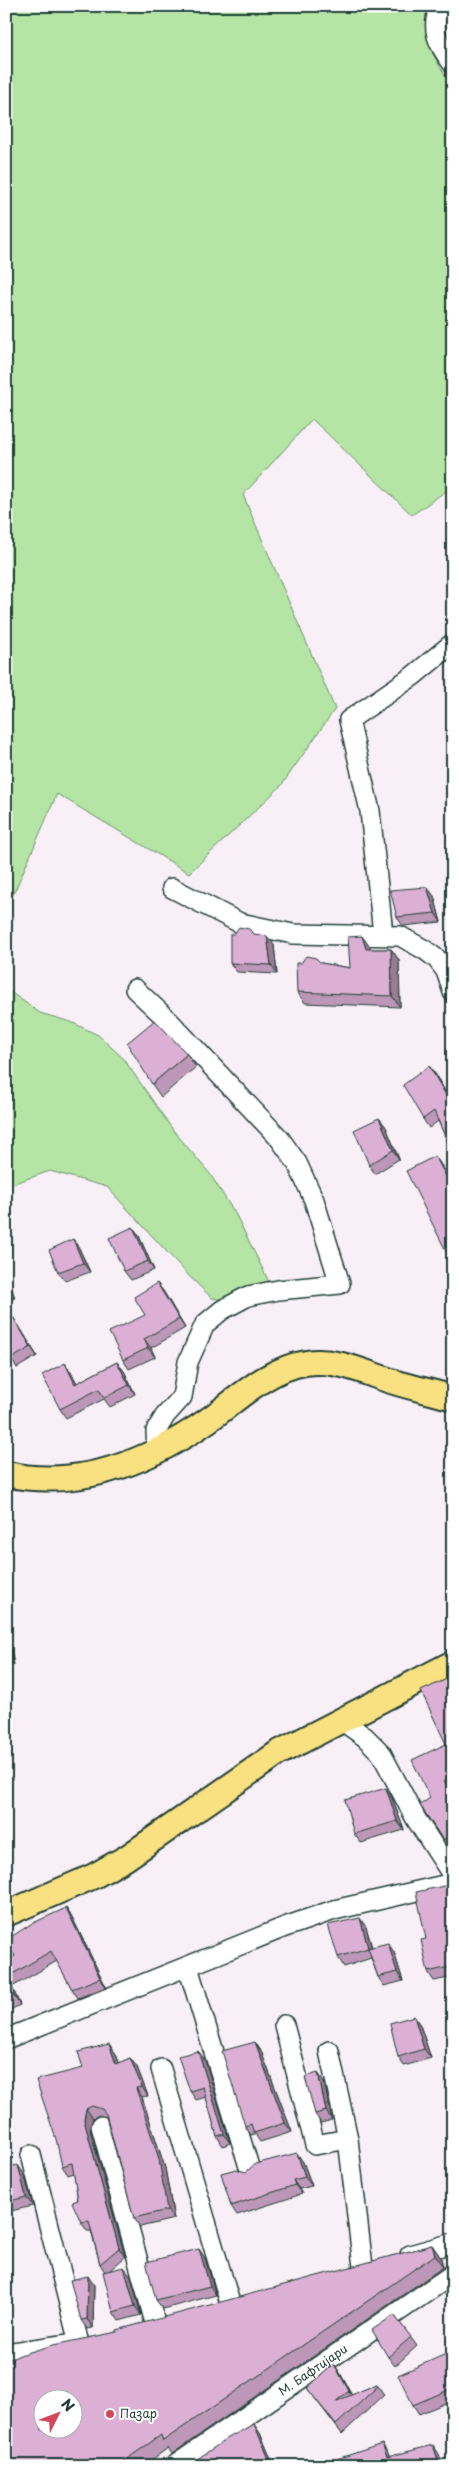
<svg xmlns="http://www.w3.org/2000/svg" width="459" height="2472" font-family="'Playpen Sans',sans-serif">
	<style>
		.green { fill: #b5e5a4; stroke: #6a916c }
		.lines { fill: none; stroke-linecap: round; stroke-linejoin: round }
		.minor-casing { stroke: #1f3d34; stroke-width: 22 }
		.major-casing { stroke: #1f3d34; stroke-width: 28 }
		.minor { stroke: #fff; stroke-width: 19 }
		.major { stroke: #f9e181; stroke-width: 24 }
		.wall { fill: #bd97b7; stroke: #1f3d34 }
		.shaded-wall { fill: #9a7b95; stroke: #1f3d34 }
		.building { fill: #dcb0d5; stroke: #1f3d34; fill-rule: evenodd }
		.poi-dot { fill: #d1495b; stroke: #fff; stroke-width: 2 }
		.labels { text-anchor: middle; stroke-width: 4; stroke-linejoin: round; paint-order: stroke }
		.street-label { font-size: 12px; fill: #1f3d34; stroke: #fff }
		.poi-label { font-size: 12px; fill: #1f3d34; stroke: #fff; text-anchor: start }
	</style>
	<rect width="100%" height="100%" fill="#f8eff7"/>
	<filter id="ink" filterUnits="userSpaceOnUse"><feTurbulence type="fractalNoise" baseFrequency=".02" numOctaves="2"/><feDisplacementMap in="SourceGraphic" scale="10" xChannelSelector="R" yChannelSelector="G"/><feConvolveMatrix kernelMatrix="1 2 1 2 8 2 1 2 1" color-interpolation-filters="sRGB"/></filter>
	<g filter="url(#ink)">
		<g class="green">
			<path d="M6,6h422c-7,31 7,55 25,80v400l-41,29 -100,-96 -69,76 92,214 -54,77 -92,87 -132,-79 -51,117z"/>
			<polygon points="6,989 40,1013 71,1022 98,1035 123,1058 173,1130 210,1174 236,1215 270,1284 227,1300 212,1298 190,1277 107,1187 50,1171 6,1186"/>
		</g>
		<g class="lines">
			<defs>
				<g id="minor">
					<path d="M440,6c-10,23 -2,39 13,58"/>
					<polyline points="172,888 240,923 293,934 400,936 425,950 437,959 446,971 453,992"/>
					<polyline points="383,934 370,811 349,720 413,676 453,643"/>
					<polyline points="135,989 170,1022 280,1139 297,1163 314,1200 340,1284 278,1290 248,1296 222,1310 205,1324 188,1362 182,1397 165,1416 156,1431 157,1452"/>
					<polyline points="341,1720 365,1737 381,1753 416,1819 453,1876"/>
					<polyline points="188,1967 250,2170"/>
					<polyline points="284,2025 315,2145 348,2139"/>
					<polyline points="6,2039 285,1927 334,1910 453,1883"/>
					<polyline points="329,2051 348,2139 363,2267"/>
					<polyline points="161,2069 230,2303"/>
					<polyline points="101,2126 155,2323"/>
					<polyline points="31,2155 79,2343"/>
					<polyline points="410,2255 453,2243"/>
					<polyline points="6,2353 69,2344"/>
					<path id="s1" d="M174,2466l279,-192"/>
				</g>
				<g id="major">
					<path d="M6,1474c78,17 150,-15 212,-61 26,-20 54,-45 88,-50 31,-5 59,10 88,19 19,6 39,10 59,16"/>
					<polyline points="6,1914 94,1876 126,1858 278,1753 453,1663"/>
				</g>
			</defs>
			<use href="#minor" class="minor-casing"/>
			<use href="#major" class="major-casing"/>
			<use href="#minor" class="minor"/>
			<use href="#major" class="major"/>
		</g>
		<g class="wall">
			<polygon points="434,896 441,922 403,926 397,917"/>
			<polygon points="254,934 274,945 277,974 237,972 230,963"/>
			<polygon points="370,947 371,949 391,949 399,960 400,1007 305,1003 297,992 321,963 350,968"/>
			<polygon points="187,1054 196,1067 161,1097 152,1084"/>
			<polygon points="429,1066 436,1075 453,1105 453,1153 438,1121 429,1128 423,1119"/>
			<polygon points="379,1118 386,1127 399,1159 375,1174 369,1165"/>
			<polygon points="444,1169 453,1185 453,1263 449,1257"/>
			<polygon points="133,1227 139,1236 154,1270 131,1280 124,1271"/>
			<polygon points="73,1239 79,1248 90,1272 65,1281 58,1272"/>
			<polygon points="6,1273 15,1298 6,1301"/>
			<polygon points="157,1283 185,1328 151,1348 155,1357 129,1369 123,1360 145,1315"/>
			<polygon points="19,1326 37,1356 17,1368 11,1359"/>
			<polygon points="117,1362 124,1371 135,1394 110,1407 104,1399 66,1418 60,1409 71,1372 77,1383"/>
			<polygon points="6,1630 7,1631 14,1665 6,1667"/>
			<polygon points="453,1676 453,1788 450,1790 453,1794 453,1847 449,1849 443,1840 430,1798 446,1744"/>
			<polygon points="392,1798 404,1830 361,1843 354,1834"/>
			<polygon points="453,1884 453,1977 434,1981 428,1972 426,1939"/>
			<polygon points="72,1917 106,1987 78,1998 72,1989 57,1961 12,1987 20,2005 6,2012 6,1960 15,1956"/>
			<polygon points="366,1927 372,1947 394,1952 403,1981 384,1986 378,1977 371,1958 344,1967 338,1957"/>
			<polygon points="414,2016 420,2025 431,2058 404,2066 398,2057"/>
			<polygon points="255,2042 261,2051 292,2132 260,2142 255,2134 251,2135 245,2126"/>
			<polygon points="109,2044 116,2054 119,2063 130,2058 137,2067 148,2096 142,2097 165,2168 174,2219 140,2227 134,2218 106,2117 99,2115 93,2118 90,2129 125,2257 110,2270 131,2276 141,2315 119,2321 113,2312 105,2272 100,2264 91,2231 87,2231 81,2222 74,2173 68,2175 62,2166 83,2068"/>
			<polygon points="198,2051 205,2060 230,2143 223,2146 217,2136 206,2097 196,2100 190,2091"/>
			<polygon points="318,2073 324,2082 332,2120 321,2123 315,2114"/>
			<polygon points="303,2162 312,2186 299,2189 302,2194 237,2215 231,2206 246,2172"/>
			<polygon points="6,2167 24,2174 33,2206 6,2212"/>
			<polygon points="432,2245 441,2258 443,2267 172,2454 168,2448 143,2466 6,2466 117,2332"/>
			<polygon points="205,2258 216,2295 163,2309 156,2300"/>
			<polygon points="94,2285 93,2328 87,2329 81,2320"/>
			<polygon points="394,2315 417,2346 395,2366 388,2357"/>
			<polygon points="453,2351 453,2400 419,2414 413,2405"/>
			<polygon points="334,2364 340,2373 352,2395 377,2384 384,2395 342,2434 307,2388"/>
			<polygon points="260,2433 274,2466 187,2466"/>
		</g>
		<g class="shaded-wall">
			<polygon points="427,887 434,896 441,922 435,913"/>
			<polygon points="267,936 274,945 277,974 271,965"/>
			<polygon points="362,936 370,947 374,960 366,949"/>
			<polygon points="391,949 399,960 400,1007 392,996"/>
			<polygon points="429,1066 436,1075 453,1105 453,1107"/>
			<polygon points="379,1118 386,1127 399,1159 393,1150"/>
			<polygon points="435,1156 444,1169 453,1185 453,1189"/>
			<polygon points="133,1227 139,1236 154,1270 148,1261"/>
			<polygon points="73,1239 79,1248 90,1272 83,1263"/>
			<polygon points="6,1273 15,1298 8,1289 6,1283"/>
			<polygon points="157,1283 164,1292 185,1328 179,1319"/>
			<polygon points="13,1317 19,1326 37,1356 31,1347"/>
			<polygon points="144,1339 151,1348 155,1357 148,1348"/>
			<polygon points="117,1362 124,1371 135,1394 129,1385"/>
			<polygon points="65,1363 71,1372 82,1393 75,1384"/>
			<polygon points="6,1630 7,1631 14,1665 7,1656 6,1651"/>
			<polygon points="386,1788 392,1798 404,1830 397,1821"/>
			<polygon points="66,1908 72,1917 106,1987 100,1978"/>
			<polygon points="360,1918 366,1927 374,1957 368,1948"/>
			<polygon points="388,1943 394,1952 403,1981 397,1972"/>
			<polygon points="6,1980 12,1987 20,2005 14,1996"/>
			<polygon points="414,2016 420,2025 431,2058 424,2049"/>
			<polygon points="255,2042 261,2051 292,2132 285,2123"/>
			<polygon points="109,2044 116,2054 122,2073 116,2064"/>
			<polygon points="198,2051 205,2060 230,2143 224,2134"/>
			<polygon points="130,2058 137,2067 148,2096 142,2087"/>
			<polygon points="318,2073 324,2082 332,2120 326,2111"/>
			<polygon points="136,2088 142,2097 165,2168 174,2219 167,2210"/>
			<polygon points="86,2109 93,2118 90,2129 125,2257 119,2248 84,2120"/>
			<polygon points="297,2153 303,2162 312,2186 305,2177"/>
			<polygon points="18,2165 24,2174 33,2206 26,2197"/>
			<polygon points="293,2180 299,2189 302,2194 295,2185"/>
			<polygon points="432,2245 441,2258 443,2267 435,2255"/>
			<polygon points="199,2249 205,2258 216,2295 210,2286"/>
			<polygon points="124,2267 131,2276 141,2315 135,2306"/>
			<polygon points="88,2276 94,2285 93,2328 87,2319"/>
			<polygon points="334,2364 340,2373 355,2400 349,2391"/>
			<polygon points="254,2424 260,2433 274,2466 269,2459"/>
			<polygon points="382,2444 388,2453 393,2466 387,2457"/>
			<polygon points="433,2445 439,2454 443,2466 440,2466"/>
		</g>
		<g class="building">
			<polygon points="427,887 435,913 397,917 390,890"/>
			<polygon points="239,927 249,929 254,934 267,936 271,965 230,963 230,934 234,934"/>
			<polygon points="362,936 366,949 391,949 392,996 297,992 296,963 301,963 306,956 316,958 321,963 350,968 348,937"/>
			<polygon points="155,1020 187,1054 152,1084 127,1043"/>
			<polygon points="429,1066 453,1107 453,1152 452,1152 434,1111 423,1119 403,1085"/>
			<polygon points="379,1118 393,1150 369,1165 354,1130"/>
			<polygon points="435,1156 453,1189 453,1255 449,1257 406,1171"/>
			<polygon points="133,1227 148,1261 124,1271 109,1238"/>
			<polygon points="73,1239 83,1263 58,1272 49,1250"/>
			<polygon points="157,1283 179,1319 144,1339 148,1348 123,1360 109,1332 145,1315 134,1297"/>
			<polygon points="13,1317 31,1347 11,1359 6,1352 6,1321"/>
			<polygon points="117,1362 129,1385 104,1398 99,1389 60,1409 42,1375 65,1363 75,1384"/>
			<polygon points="453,1676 453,1776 444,1781 453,1795 453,1834 443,1840 420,1805 430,1798 412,1760 446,1744 421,1691"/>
			<polygon points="386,1788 397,1821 354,1834 345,1800"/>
			<polygon points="453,1884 453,1966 428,1972 421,1940 426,1939 416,1892"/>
			<polygon points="66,1908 100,1978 72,1989 51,1951 6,1978 6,1960 15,1956 6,1941 6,1940 31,1924"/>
			<polygon points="360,1918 368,1948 338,1957 328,1925"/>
			<polygon points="388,1943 397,1972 378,1977 368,1948"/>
			<polygon points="6,1980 14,1996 6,1999"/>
			<polygon points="414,2016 424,2049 398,2057 390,2023"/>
			<polygon points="255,2042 285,2123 254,2133 251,2124 245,2126 222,2051"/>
			<polygon points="109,2044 116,2064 130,2058 142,2087 136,2088 159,2159 167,2210 134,2218 106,2114 102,2109 92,2106 86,2109 84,2120 119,2248 100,2264 89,2221 81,2222 72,2202 78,2200 72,2163 62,2166 56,2139 36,2080 83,2068 78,2052"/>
			<polygon points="198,2051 224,2134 217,2136 203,2087 190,2091 178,2056"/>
			<polygon points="318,2073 326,2111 315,2114 305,2077"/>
			<polygon points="297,2153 305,2177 293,2180 295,2185 231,2206 221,2173 236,2169 246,2172 255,2164"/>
			<polygon points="18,2165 26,2197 6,2202 6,2167"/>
			<path d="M432,2245l3,10 -272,186 -2,-6 -44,31h-111v-105l14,-6 33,-10 64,-13v-2zM42,2400h30v30h-30z"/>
			<polygon points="199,2249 210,2286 156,2300 146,2262"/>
			<polygon points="124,2267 135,2306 113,2312 103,2272"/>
			<polygon points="88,2276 87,2319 81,2320 70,2280"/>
			<polygon points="394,2315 411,2337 388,2357 372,2330"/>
			<polygon points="453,2351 453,2388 413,2405 398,2375"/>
			<polygon points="334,2364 349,2391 335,2402 377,2384 378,2386 336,2425 307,2388"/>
			<polygon points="254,2424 269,2459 255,2466 187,2466 228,2438"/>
			<polygon points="382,2444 387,2457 433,2445 440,2466 341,2466 337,2459"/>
		</g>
	</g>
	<circle class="poi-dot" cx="110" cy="2414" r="5"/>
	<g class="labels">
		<g class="street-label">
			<text dy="4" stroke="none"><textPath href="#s1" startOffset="169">М. Бафтијари</textPath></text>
		</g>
		<g class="poi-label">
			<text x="120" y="2418">Пазар</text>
		</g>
	</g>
	<rect width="459" height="2472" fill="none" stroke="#fff" stroke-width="25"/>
	<rect x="12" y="12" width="434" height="2447" fill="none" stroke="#1f3d34" stroke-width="2" filter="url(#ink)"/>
	<g transform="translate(58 2414) rotate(48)"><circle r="24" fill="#ffffff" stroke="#a5b1ae"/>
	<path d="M0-4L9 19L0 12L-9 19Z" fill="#d1495b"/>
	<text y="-8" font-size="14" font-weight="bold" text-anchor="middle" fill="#1f3d34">N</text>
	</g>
</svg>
